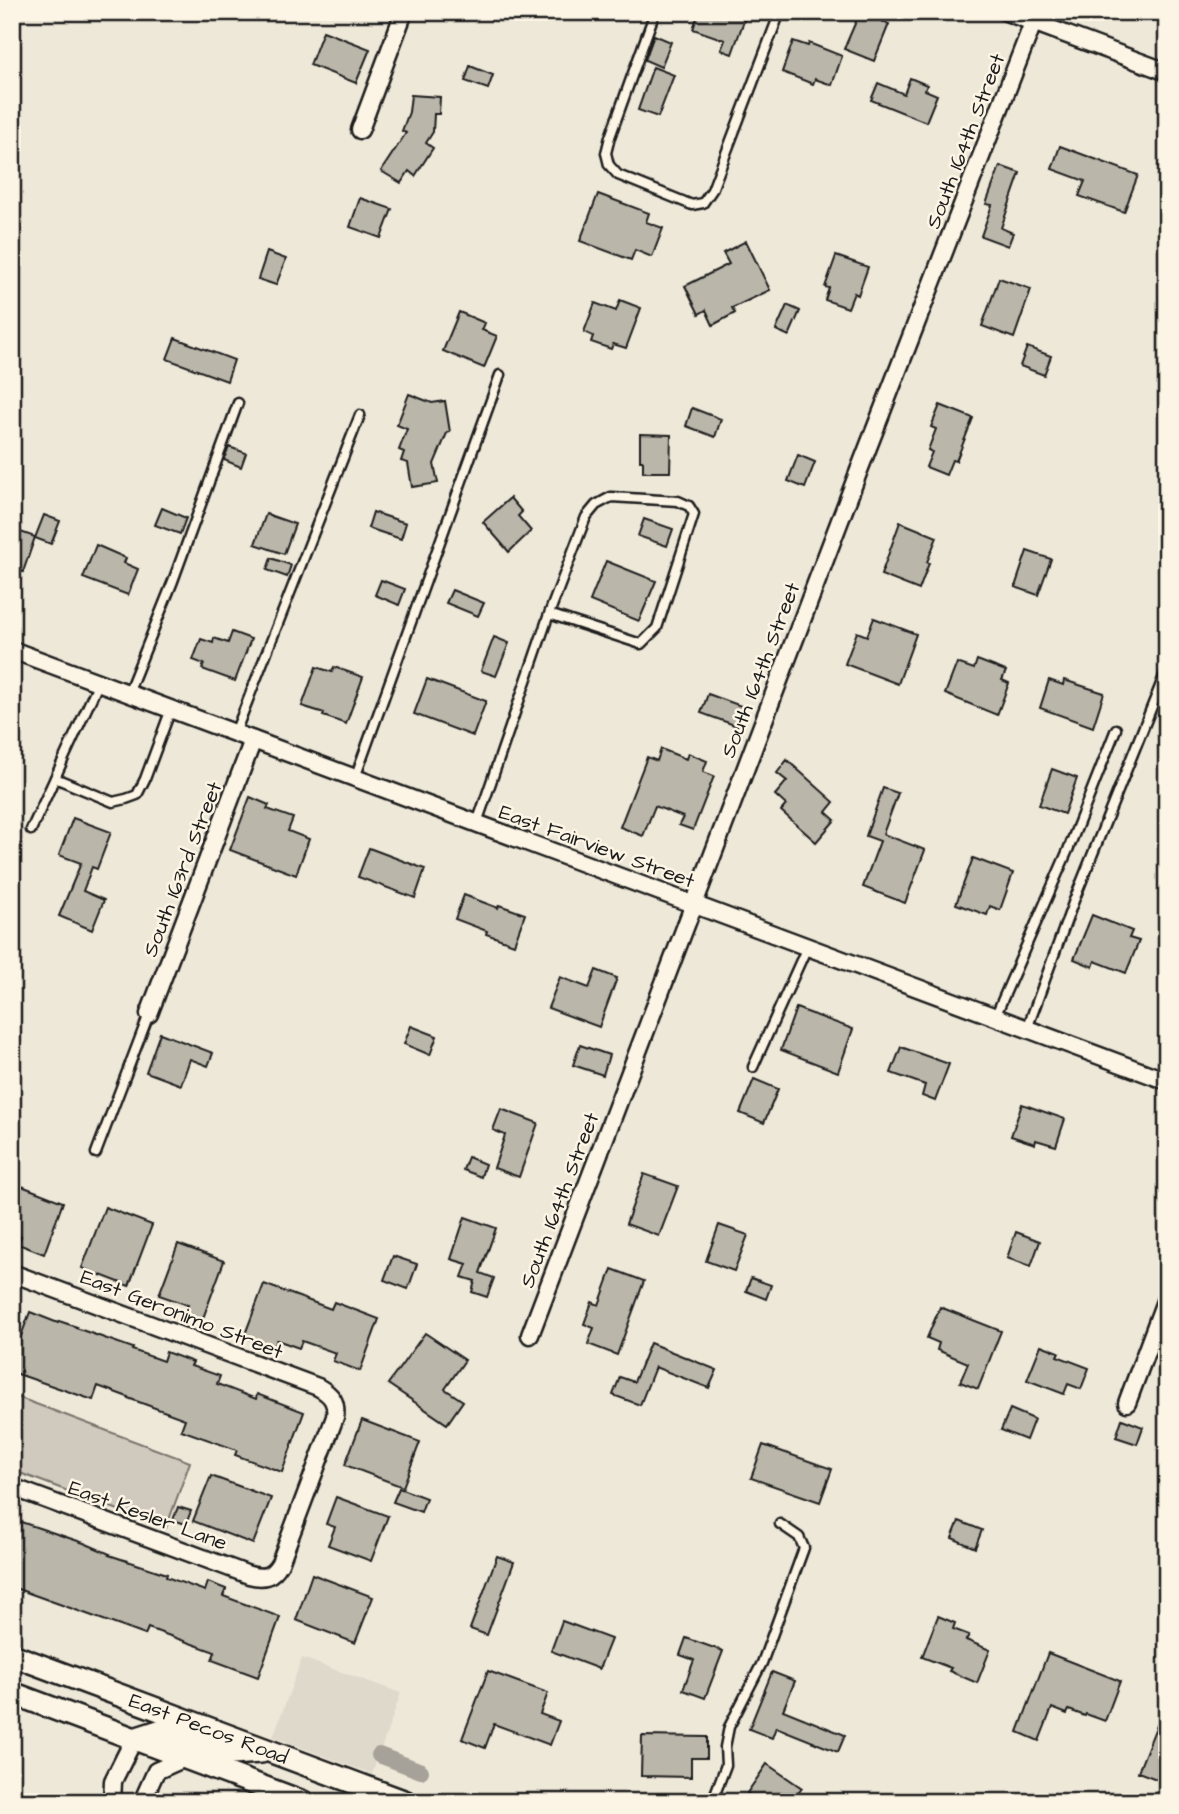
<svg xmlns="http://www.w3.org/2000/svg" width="1179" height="1814" font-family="'Architects Daughter',sans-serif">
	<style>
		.built { fill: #ded9cb }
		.green { fill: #cfcabd; stroke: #76736c; stroke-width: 2 }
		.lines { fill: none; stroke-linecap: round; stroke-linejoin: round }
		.canal { stroke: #a7a299; stroke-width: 16 }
		.building { fill: #bab6aa; stroke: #1c1c1c; stroke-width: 2 }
		.lane-casing { stroke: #1c1c1c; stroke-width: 13 }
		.street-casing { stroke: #1c1c1c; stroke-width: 21 }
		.secondary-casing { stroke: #1c1c1c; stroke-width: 26 }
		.lane { stroke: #fcf5e5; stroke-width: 8 }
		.street { stroke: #fcf5e5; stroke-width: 16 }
		.secondary { stroke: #fcf5e5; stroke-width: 21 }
		.labels { text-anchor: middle; stroke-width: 5; stroke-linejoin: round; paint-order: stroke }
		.street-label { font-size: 21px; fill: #1c1c1c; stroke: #fcf5e5 }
	</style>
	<rect width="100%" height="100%" fill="#eee8d9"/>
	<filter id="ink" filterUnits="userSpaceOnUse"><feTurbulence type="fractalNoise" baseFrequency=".0143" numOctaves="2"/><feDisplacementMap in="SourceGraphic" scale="14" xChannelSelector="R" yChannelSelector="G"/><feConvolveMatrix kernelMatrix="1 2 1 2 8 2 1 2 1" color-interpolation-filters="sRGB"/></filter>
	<g filter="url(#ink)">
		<polygon class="built" points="302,1658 401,1693 372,1774 273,1737"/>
		<polygon class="green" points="12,1395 190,1462 166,1528 12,1470"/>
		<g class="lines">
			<polyline class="canal" points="379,1755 421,1771"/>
		</g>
		<g class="building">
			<polygon points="699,12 747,12 732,54 721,50 725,40 693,29"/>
			<polygon points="860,12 889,24 874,61 844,49"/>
			<polygon points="323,31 370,49 356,83 310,65"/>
			<polygon points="654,35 671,42 661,67 645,60"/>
			<polygon points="793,41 808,46 809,43 842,56 832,85 815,79 813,84 782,72"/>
			<polygon points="470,66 493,75 488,89 465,81"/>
			<polygon points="653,67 674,75 658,117 638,110"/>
			<polygon points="910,78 927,85 925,90 937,95 926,122 871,100 878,83 904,94"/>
			<polygon points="411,95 440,97 439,114 434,114 433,132 426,143 433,148 415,176 409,171 401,183 381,171 406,133 402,131 409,112"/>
			<polygon points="1060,146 1138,175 1124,212 1079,196 1085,181 1052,169"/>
			<polygon points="1000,166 1020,173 1001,228 1013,233 1008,246 981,236 992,205 986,204"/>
			<polygon points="598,194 649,213 646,222 663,228 652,257 635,250 631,260 580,241"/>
			<polygon points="360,198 392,209 381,238 350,227"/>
			<polygon points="746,241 770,290 732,308 735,313 713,325 706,310 699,314 685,286 729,264 723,253"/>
			<polygon points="267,252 286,259 276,285 258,279"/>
			<polygon points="836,256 868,267 858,295 854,293 848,308 825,300 829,288 825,287"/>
			<polygon points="999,278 1031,289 1014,338 982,326"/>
			<polygon points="620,300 641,308 626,348 613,344 611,349 591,342 593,336 584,332 595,303 616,311"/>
			<polygon points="787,305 800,311 789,336 776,330"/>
			<polygon points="459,312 485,323 482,330 497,336 484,368 443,351"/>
			<polygon points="175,338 234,360 227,381 167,359"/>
			<polygon points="1027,347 1051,356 1044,375 1020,366"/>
			<polygon points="409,394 432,403 445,401 450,432 447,433 434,464 438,483 412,487 408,463 401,461 404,452 399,450 407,429 397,425"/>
			<polygon points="940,405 973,418 956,461 952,460 946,475 926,467 932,452 928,450 936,429 931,427"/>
			<polygon points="692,408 721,419 715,437 686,426"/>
			<polygon points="640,434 671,435 670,472 643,472 643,461 640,461"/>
			<polygon points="229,447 246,453 241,467 224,460"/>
			<polygon points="798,455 815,462 805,488 788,481"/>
			<polygon points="510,498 522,512 518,516 531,531 509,552 483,522"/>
			<polygon points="162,508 186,518 180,534 155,525"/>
			<polygon points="373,512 406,523 401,539 368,528"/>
			<polygon points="266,514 295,524 284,554 255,544"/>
			<polygon points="44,515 60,521 51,544 35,538"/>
			<polygon points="644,519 673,529 667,546 638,536"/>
			<polygon points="900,522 937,537 927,562 929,563 919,590 881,575"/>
			<polygon points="12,529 35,537 23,572 12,568"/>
			<polygon points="96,545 126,558 124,563 138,569 128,595 83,578"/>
			<polygon points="1027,551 1051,559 1038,595 1015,587"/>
			<polygon points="271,558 291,565 287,577 267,570"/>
			<polygon points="606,561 656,581 639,621 590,601"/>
			<polygon points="381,580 405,589 399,605 375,595"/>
			<polygon points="452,590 484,603 478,616 446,603"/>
			<polygon points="874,618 916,634 898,684 845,664 857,632 867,636"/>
			<polygon points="232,632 251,639 235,681 202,669 204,664 193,660 201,639 213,643 214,638 228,643"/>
			<polygon points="494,637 509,643 496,676 481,671"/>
			<polygon points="977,660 1006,671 1002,680 1009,683 997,715 945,694 957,663 974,669"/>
			<polygon points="316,667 332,672 334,667 363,677 346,724 323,716 324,713 302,706"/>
			<polygon points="427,679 486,701 473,736 414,714"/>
			<polygon points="1049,680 1063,685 1064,680 1104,693 1093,727 1040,708"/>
			<polygon points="708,694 744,707 737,726 701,713"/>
			<polygon points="661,749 686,759 688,753 707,761 703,772 714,776 693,830 679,825 683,817 655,806 643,836 620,827 647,757 657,761"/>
			<polygon points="787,760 834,802 826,812 835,820 816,842 781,811 786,805 775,795 787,781 777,773"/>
			<polygon points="1052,769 1077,778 1064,814 1039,805"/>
			<polygon points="883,788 898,793 883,834 925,850 905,903 863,887 880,841 866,836"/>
			<polygon points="250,797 269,805 267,809 293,818 288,831 309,839 296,875 230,850"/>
			<polygon points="73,818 111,832 97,869 92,867 83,891 104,900 92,930 59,916 81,863 59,855"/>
			<polygon points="369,848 425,869 415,898 358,877"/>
			<polygon points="973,858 1013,873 1000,910 990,906 987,915 956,904"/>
			<polygon points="464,895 498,908 499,905 525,914 514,944 486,934 487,931 455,919"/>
			<polygon points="1092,915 1132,931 1129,938 1139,941 1126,973 1095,961 1093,967 1074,959"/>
			<polygon points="596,970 617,978 599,1027 548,1008 560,977 589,988"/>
			<polygon points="796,1008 853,1029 838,1072 781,1050"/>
			<polygon points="411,1026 437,1036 430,1055 404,1044"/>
			<polygon points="160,1033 213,1053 208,1066 190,1059 181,1085 146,1072"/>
			<polygon points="580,1045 609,1055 603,1075 573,1065"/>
			<polygon points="901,1047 949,1064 935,1101 922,1096 925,1085 891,1073"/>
			<polygon points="754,1079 778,1089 764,1123 740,1113"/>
			<polygon points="1022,1104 1065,1119 1056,1146 1036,1140 1035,1144 1011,1136"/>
			<polygon points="501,1109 538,1123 519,1177 494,1168 505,1135 493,1130"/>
			<polygon points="468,1157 485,1164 481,1177 463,1170"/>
			<polygon points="644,1174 678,1186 659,1236 626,1224"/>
			<polygon points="19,1185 63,1202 44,1254 18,1244 21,1236 12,1233 12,1202"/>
			<polygon points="105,1207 152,1225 129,1286 82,1268"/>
			<polygon points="465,1217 496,1228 480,1273 494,1278 487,1297 472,1292 475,1281 462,1277 467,1264 451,1259"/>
			<polygon points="719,1225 748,1235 734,1271 706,1261"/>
			<polygon points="1016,1232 1040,1241 1031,1266 1007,1258"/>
			<polygon points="178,1244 224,1261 202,1321 184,1314 188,1305 159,1295"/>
			<polygon points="393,1256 417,1264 408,1289 384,1280"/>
			<polygon points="612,1269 644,1281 617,1355 588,1344 594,1328 584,1324 592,1302 599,1305"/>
			<polygon points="751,1278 771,1285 766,1299 746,1291"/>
			<polygon points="264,1284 331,1309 334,1302 379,1319 360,1371 333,1361 336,1353 302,1341 299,1348 277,1340 274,1348 244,1337"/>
			<polygon points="940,1307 1001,1331 978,1389 960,1382 968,1363 937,1350 939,1343 927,1338"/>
			<polygon points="30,1312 58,1323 59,1321 77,1327 76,1328 133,1348 132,1350 163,1361 166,1352 193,1362 191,1366 220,1376 217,1384 256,1399 257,1394 304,1412 282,1472 235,1455 237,1450 181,1430 185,1419 128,1398 128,1397 98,1386 93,1400 12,1372 12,1360"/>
			<polygon points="425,1333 465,1360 445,1389 463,1401 447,1424 388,1384"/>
			<polygon points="650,1343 717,1370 709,1388 655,1367 640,1405 613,1395 620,1377 634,1382"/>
			<polygon points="1041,1345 1059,1352 1057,1356 1089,1368 1081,1389 1068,1384 1064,1394 1027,1380"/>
			<polygon points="1010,1409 1034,1419 1026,1440 1001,1430"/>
			<polygon points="1122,1419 1143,1427 1137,1444 1116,1437"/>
			<polygon points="362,1420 420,1442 403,1487 345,1465"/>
			<polygon points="763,1445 832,1469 820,1502 751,1478"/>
			<polygon points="211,1476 271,1498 253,1544 193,1521"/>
			<polygon points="399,1488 426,1498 421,1512 393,1502"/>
			<polygon points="336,1497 388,1516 371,1561 328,1545 335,1527 326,1524"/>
			<polygon points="178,1507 191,1511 186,1524 173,1520"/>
			<polygon points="12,1519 84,1543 110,1554 109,1555 167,1574 166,1577 205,1591 208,1582 226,1589 223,1596 280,1617 258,1677 212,1660 215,1652 148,1628 145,1635 12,1587"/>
			<polygon points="959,1521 982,1530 975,1548 952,1538"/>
			<polygon points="497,1556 514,1562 487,1635 470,1629"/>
			<polygon points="312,1574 373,1597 355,1643 296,1620"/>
			<polygon points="938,1616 955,1623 953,1629 969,1635 966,1640 990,1650 977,1683 949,1671 951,1668 922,1657"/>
			<polygon points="562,1621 611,1639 599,1669 551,1651"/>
			<polygon points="686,1638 723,1651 705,1698 683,1690 694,1660 680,1655"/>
			<polygon points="1048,1653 1120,1681 1105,1721 1086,1714 1085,1716 1069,1710 1067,1714 1052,1708 1039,1741 1018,1732"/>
			<polygon points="488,1671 548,1693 540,1714 559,1721 550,1745 494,1724 485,1748 462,1739"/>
			<polygon points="772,1672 795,1681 783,1710 845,1735 838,1752 776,1727 772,1738 749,1729"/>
			<polygon points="1166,1702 1167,1762 1159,1780 1138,1772"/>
			<polygon points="642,1736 707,1737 707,1758 691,1758 691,1777 641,1776"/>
			<polygon points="767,1764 802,1788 792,1802 759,1802 747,1793"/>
		</g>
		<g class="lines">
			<defs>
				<g id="lane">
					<polyline points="655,12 610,137 606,153 609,165 618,175 692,205 703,203 712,190 780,12"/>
					<polyline points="128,693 173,581 238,403"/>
					<polyline points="235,733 360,415"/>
					<polyline points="55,778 113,802 126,799 137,795 145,779 171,709"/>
					<polyline points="355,778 500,375"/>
					<polyline points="477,823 549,614 641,644 657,628 694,514 689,506 678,501 611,497 596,505 586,517 549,614"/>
					<polyline points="31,830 99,682"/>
					<polyline points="995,1017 1068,850 1116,729"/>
					<polyline points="1027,1029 1073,903 1167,669"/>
					<polyline points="753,1067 807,947"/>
					<polyline points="96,1153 149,1014"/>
					<polyline points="712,1802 726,1765 725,1747 729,1727 762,1663 804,1548 799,1537 780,1524"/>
				</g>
				<g id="street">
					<polyline points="1006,12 1167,72"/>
					<polyline points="360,130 404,12"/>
					<polyline points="12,650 1167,1081"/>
					<polyline points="149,1014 253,740"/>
					<path d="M12,1273l306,114c14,8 19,15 17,30l-55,146c-8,14 -16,16 -31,12l-237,-88"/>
					<polyline points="530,1335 858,473 1033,23"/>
					<polyline points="1127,1403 1167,1296"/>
					<polyline points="112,1802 113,1781 134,1739"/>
					<polyline points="142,1802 156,1771 185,1758"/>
				</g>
				<g id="secondary">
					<path id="s1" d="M12,1655l394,147"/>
					<polyline points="12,1693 303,1802"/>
					<polyline points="134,1739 165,1729 232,1754 261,1752"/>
				</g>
			</defs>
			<use href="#lane" class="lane-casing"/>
			<use href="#street" class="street-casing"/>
			<use href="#secondary" class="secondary-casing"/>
			<use href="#lane" class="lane"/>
			<use href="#street" class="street"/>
			<use href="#secondary" class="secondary"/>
		</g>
	</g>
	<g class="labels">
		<g class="street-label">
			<text transform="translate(965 141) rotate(-69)" y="7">South 164th Street</text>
			<text transform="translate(760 670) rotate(-69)" y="7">South 164th Street</text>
			<text transform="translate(597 846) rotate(20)" y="7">East Fairview Street</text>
			<text transform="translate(182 869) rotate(-69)" y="7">South 163rd Street</text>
			<text transform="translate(559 1200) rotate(-69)" y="7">South 164th Street</text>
			<text transform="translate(182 1314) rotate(21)" y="7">East Geronimo Street</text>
			<text transform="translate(148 1515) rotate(20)" y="7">East Kesler Lane</text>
			<text dy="7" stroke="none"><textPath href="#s1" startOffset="210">East Pecos Road</textPath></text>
		</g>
	</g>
	<rect width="1179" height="1814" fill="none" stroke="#fcf5e5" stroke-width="42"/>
	<rect x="21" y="21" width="1137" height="1772" fill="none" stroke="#1c1c1c" stroke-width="2.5" filter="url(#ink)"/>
</svg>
